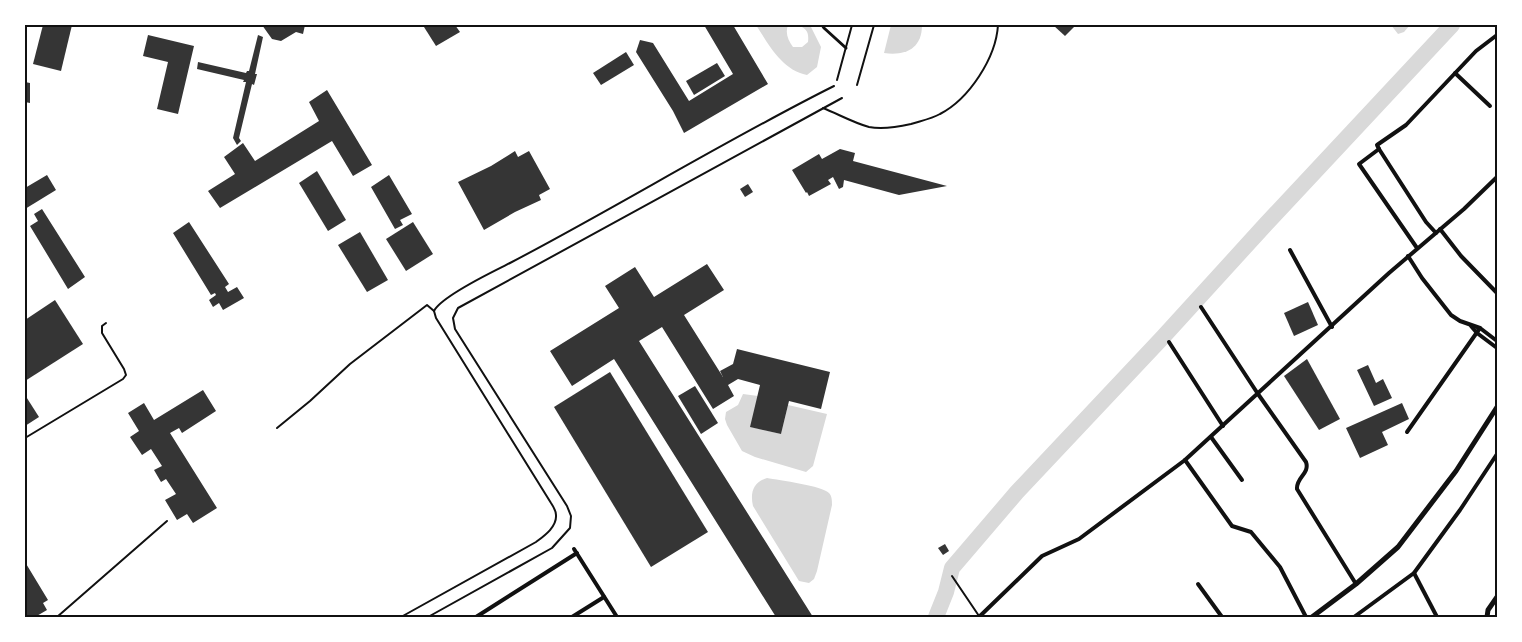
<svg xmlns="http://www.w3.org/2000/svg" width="1522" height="642" font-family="Ubuntu,sans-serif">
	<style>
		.water { fill: #d9d9d9 }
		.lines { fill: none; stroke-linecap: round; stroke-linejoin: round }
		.river { stroke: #d9d9d9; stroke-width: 16 }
		.building { fill: #353535 }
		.service { stroke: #111; stroke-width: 2 }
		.pedestrian { stroke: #111; stroke-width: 3 }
		.minor { stroke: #111; stroke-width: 4 }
		.tertiary { stroke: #111; stroke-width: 5 }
		.neatline { fill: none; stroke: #111; stroke-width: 2 }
	</style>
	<rect width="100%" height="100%" fill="#fff"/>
	<g class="water">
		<path d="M756,25h32c-3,8 0,15 5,22h9l6,-5c1,-10 -1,-13 -10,-17h12l11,22 -4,20 -10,8c-25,-5 -38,-30 -51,-50z"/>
		<path d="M891,25h31c0,24 -17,31 -38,28z"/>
		<polygon points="1391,25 1410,25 1404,32 1398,34"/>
		<polygon points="743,394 758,396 751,427 781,434 788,405 827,414 813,466 806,472 755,457 742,451 727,425 725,419 726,412 738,405"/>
		<path d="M767,478c12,2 56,8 62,15 3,3 3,8 3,12l-15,66 -3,8 -5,4 -10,-2 -46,-75c-3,-13 0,-24 14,-28z"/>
	</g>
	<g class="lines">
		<polyline class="river" points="936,617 946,592 952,568 1017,492 1163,337 1266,224 1452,25"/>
	</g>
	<g class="building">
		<polygon points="43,25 72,25 61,71 33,64"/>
		<polygon points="262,25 305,25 303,34 296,32 281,41 272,39"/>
		<polygon points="428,25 455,25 460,32 436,46 424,27"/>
		<polygon points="704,25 733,25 768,84 684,133 673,111 636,52 640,40 653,43 689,101 733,74"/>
		<polygon points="1053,25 1076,25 1065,36"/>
		<polygon points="148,35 194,46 178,114 157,109 168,62 143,56"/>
		<polygon points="258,35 263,37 255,74 257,74 254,85 252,84 239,138 241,141 237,145 233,138 246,82 243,82 244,80 197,69 198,62 246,73 247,71 249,71"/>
		<polygon points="626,52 634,65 601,85 593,73"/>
		<polygon points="717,63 725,76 694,95 686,81"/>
		<polygon points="25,82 30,83 30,103 25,102"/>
		<polygon points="327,90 372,165 353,176 332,141 220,208 208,191 235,174 224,157 243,143 255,161 319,121 309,102"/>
		<polygon points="840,149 855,153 853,161 947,186 899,195 844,180 843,187 839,189 833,177 828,180 831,184 809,196 807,192 806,193 792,170 819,154 822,159"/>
		<polygon points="515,151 518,157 529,151 550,189 539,195 541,200 515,212 484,230 458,182 491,166"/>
		<polygon points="317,171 346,220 328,231 299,183"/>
		<polygon points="47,175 56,190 25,209 25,188"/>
		<polygon points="389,175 412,214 400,220 403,225 395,229 371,187"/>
		<polygon points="748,184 753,192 745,197 740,189"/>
		<polygon points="42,209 85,277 68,289 30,226 38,221 34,214"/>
		<polygon points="189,222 229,284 225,287 228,292 237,287 244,298 223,310 219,303 213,307 209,300 216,295 215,293 211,295 173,233"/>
		<polygon points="413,222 433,254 406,271 386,239"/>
		<polygon points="360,232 388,280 367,292 338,245"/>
		<polygon points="707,264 724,290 684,315 723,377 720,371 733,364 737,349 830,372 821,409 789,401 781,434 750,427 760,385 738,379 728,385 734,396 713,409 662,327 639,341 813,617 776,617 614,359 572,386 550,351 619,308 605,286 635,267 654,297"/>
		<polygon points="55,300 83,344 25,381 25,320"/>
		<polygon points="1308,302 1318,325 1294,336 1284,313"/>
		<polygon points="1307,359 1340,419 1319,430 1284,376"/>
		<polygon points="1368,365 1376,383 1383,379 1392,398 1374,406 1357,370"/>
		<polygon points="610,372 708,532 651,567 554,407"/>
		<polygon points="695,386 718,423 701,434 678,396"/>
		<polygon points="203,390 216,411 182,433 179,428 170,433 217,508 193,523 187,514 177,520 165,500 176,494 166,479 161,482 154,470 162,466 151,449 142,455 130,437 139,431 128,413 144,403 154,420"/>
		<polygon points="25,395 39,417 25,426"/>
		<polygon points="1402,403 1409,419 1382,432 1388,445 1360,458 1346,428"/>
		<polygon points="945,544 949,551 943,555 938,548"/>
		<polygon points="25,562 48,600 43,603 47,610 35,617 27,617 25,613"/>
	</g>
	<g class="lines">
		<g class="service">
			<polyline points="837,80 852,25"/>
			<polyline points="857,85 874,25"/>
			<path d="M823,108c15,6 31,15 46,19 14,3 29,0 42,-3 9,-3 20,-5 29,-10 29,-15 56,-56 58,-89"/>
			<path d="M434,311c7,-15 60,-40 76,-48 109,-57 214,-122 324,-177"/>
			<polyline points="277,428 310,401 350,364 427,305 434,311"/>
			<polyline points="25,438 123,379 126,375 124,369 102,333 102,326 106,323"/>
			<polyline points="952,576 979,616"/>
			<polyline points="57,617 167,521"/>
			<path d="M401,617l135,-75c8,-6 21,-15 20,-27 0,-3 -3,-9 -5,-12l-115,-185 -2,-7"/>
			<polyline points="428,617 552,548 570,528 571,516 567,506 455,329 453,318 458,308 842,98"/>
		</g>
		<polyline class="pedestrian" points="822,25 824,28 846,48"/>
		<g class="minor">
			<polyline points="1455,73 1490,106"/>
			<polyline points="1379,149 1377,145 1406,125 1476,51 1497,35"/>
			<polyline points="1379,149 1359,164 1417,248"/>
			<polyline points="1379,149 1426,222 1436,233"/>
			<polyline points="1440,229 1461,256 1497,293"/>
			<polyline points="1290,250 1332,327"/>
			<polyline points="1408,256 1422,278 1451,315 1460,321 1480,328 1497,341"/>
			<path d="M1201,307l57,87 48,68c4,12 -10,15 -9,27l59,95"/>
			<polyline points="1471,326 1477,333 1497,348"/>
			<polyline points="1169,342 1223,426"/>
			<polyline points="1407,432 1480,328"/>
			<polyline points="1211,437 1242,480"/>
			<polyline points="1185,460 1232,526 1251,532 1280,567 1306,617"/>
			<polyline points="574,549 617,617"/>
			<polyline points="1414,573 1437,617"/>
			<polyline points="1198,584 1222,617"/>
			<polyline points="476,617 577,553"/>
			<polyline points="572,617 604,597"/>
			<polyline points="979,617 1042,556 1079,539 1185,460 1389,273 1464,209 1497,177"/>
			<polyline points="1354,617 1414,573 1460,510 1497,454"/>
		</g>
		<g class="tertiary">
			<polyline points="1312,617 1356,584 1398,547 1456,471 1497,407"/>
			<polyline points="1487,617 1488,610 1497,597"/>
		</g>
	</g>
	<rect width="1522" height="642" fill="none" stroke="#ffffff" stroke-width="52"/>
	<rect x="26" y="26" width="1470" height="590" class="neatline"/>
</svg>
